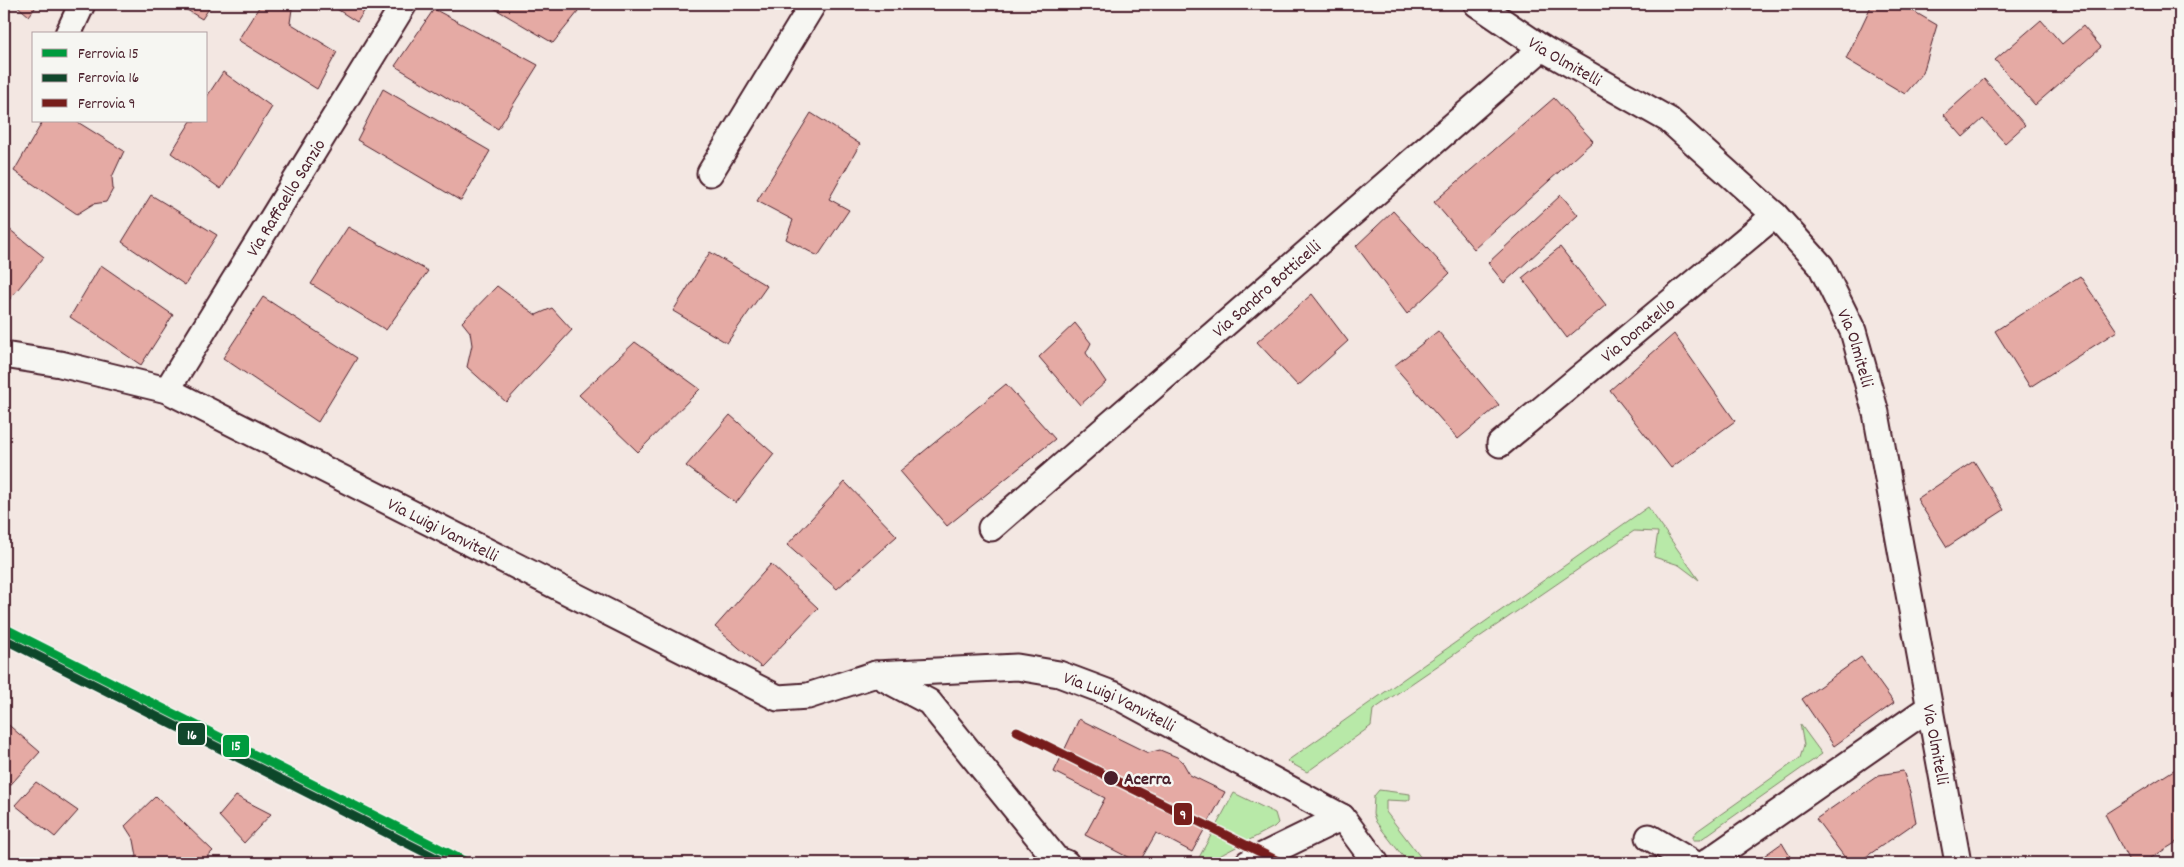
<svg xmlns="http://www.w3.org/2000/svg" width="2184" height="867" font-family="Dekko,sans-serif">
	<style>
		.green { fill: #b8e9a8; stroke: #81846a }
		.building { fill: #e5aaa4; stroke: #4a1f2b }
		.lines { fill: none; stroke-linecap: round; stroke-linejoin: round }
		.minor-casing { stroke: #4a1f2b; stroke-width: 29 }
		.minor { stroke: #f6f6f2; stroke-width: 25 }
		.rail-1-casing { stroke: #f6f6f2; stroke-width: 12 }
		.rail-2-casing { stroke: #f6f6f2; stroke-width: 12 }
		.rail-3-casing { stroke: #f6f6f2; stroke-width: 12 }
		.rail-1 { stroke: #009b3e; stroke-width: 9 }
		.rail-2 { stroke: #11472c; stroke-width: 9 }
		.rail-3 { stroke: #771e1b; stroke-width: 9 }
		.stop-dot { fill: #4a1f2b; stroke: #f6f6f2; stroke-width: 2 }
		.labels { text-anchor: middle; stroke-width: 5; stroke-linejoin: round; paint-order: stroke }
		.street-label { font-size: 18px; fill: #4a1f2b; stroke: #f6f6f2 }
		.stop-label { font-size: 18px; font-weight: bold; fill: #4a1f2b; stroke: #f6f6f2; text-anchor: start }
		.line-badge { stroke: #f6f6f2; stroke-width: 2 }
		.badge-label { font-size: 14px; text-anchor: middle; font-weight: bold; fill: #fff }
	</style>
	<rect width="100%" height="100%" fill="#f3e7e2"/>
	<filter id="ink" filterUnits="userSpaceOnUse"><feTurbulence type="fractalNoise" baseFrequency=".02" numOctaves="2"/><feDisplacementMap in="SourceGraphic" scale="10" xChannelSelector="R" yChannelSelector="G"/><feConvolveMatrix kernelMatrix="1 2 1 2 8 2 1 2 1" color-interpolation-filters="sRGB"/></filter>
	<g filter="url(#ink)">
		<g class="green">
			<polygon points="1648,507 1699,580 1679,565 1654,557 1658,532 1634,531 1373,710 1371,726 1307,772 1287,761"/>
			<polygon points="1800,724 1822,754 1700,840 1693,840 1693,837 1697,831 1800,758 1804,745"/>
			<polygon points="1379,790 1410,794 1410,799 1407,801 1386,800 1386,812 1425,863 1408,863 1376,822 1373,814 1374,796"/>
			<polygon points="1234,793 1275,813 1278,823 1274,827 1206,863 1196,863"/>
		</g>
		<g class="building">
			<polygon points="15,4 38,4 29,16"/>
			<polygon points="177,4 212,4 202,19"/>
			<polygon points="261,4 283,4 292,9 290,23 337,52 317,89 238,40"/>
			<polygon points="329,4 369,4 357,22"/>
			<polygon points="487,4 573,4 578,12 553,43"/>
			<polygon points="1872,4 1901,4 1937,25 1923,73 1905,94 1846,59"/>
			<polygon points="434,9 538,65 498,129 395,66"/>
			<polygon points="2041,20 2062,44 2083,26 2101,47 2035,105 1995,60"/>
			<polygon points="223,72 272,107 221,189 171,153 191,121 206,121 206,98"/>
			<polygon points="1984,79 2025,125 2005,143 1983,119 1963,137 1944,115"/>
			<polygon points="383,89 490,151 461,201 357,140"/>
			<polygon points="1554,98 1593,141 1474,249 1434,202"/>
			<polygon points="811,113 860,144 829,199 849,210 818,256 786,239 793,220 757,201"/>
			<polygon points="43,121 76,121 124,151 112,177 113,189 106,202 93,204 77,214 14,171"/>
			<polygon points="151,195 217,235 185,285 122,242"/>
			<polygon points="1561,195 1578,215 1504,283 1488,263"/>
			<polygon points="1393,211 1450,273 1407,314 1356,246"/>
			<polygon points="4,225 44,257 4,306"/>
			<polygon points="348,227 428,271 386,330 311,284"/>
			<polygon points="1560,247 1606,305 1567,338 1522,278"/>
			<polygon points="710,252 767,286 727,343 673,311"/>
			<polygon points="101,265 173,315 141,365 70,317"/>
			<polygon points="2080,276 2117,331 2030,387 1995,331"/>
			<polygon points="497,286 536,315 552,308 572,330 506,402 467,367 472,345 470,332 462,322"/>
			<polygon points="1312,294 1348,341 1298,386 1257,342"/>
			<polygon points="263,297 357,358 318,422 223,358"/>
			<polygon points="1075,323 1091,343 1086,353 1106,382 1080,405 1039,357"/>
			<polygon points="1438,331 1499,405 1458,439 1394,366"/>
			<polygon points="1674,334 1735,421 1671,468 1610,390"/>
			<polygon points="635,342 700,389 638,452 579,395"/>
			<polygon points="1006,384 1055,439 947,526 900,471"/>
			<polygon points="730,415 774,454 736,503 686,466"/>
			<polygon points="1974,461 2004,510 1947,547 1917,499"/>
			<polygon points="845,482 897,536 837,589 787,545"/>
			<polygon points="771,564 818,608 761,667 715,627"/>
			<polygon points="1861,657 1894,703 1834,746 1802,699"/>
			<polygon points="1079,719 1148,753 1160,750 1177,757 1182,761 1190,775 1225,792 1192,852 1156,833 1139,863 1085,835 1105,798 1054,772"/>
			<polygon points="4,721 40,752 4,792"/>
			<polygon points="2180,766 2180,840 2143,863 2130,863 2105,814"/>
			<polygon points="1903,771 1910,792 1916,822 1857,863 1849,863 1816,819 1879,775"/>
			<polygon points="36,782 78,811 55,837 15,805"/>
			<polygon points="156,796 213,851 200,863 132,863 137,856 134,840 125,826"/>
			<polygon points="236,796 271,814 244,843 219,816"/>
			<polygon points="1782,843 1794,863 1754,863"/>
		</g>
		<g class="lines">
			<defs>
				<g id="minor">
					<path id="s1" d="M1477,4l65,44 127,72 106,95 46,51 32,65 23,82 82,450"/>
					<polyline points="68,34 82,4"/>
					<polyline points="710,173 813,4"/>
					<path id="s2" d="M4,355l56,9 107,26 611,308 30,-2 68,-22 53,28 127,157 10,4"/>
					<path id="s3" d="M167,390l237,-386"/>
					<path id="s4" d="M1500,444l275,-229"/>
					<path id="s5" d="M991,528l551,-480"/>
					<path id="s6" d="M876,674l141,-7 42,7 56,21 227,122 34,46"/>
					<polyline points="1649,837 1693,863"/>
					<polyline points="1248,863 1342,817"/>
					<polyline points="1706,863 1930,707"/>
				</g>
			</defs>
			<use href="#minor" class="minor-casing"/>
			<use href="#minor" class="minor"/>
			<defs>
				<polyline id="rail-1" points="4,628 468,863"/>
				<polyline id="rail-2" points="4,639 446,863"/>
				<polyline id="rail-3" points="1017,731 1282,863"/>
			</defs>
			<use href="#rail-1" class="rail-1-casing"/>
			<use href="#rail-2" class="rail-2-casing"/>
			<use href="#rail-3" class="rail-3-casing"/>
			<use href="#rail-1" class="rail-1"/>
			<use href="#rail-2" class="rail-2"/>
			<use href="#rail-3" class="rail-3"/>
		</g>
	</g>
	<circle class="stop-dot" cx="1111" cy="778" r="8"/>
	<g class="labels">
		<g class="street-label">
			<text dy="6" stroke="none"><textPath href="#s1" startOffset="105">Via Olmitelli</textPath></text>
			<text dy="6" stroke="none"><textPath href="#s3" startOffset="226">Via Raffaello Sanzio</textPath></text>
			<text dy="6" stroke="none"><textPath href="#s5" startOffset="365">Via Sandro Botticelli</textPath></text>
			<text dy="6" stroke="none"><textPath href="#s4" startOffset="179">Via Donatello</textPath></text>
			<text dy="6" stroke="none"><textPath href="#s1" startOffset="525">Via Olmitelli</textPath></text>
			<text dy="6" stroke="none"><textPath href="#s2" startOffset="476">Via Luigi Vanvitelli</textPath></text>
			<text dy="6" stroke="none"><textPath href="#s6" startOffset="250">Via Luigi Vanvitelli</textPath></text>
			<text dy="6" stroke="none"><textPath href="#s1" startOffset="930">Via Olmitelli</textPath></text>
		</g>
		<g class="stop-label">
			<text x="1124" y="784">Acerra</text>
		</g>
	</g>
	<g class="line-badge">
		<rect x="177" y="722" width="29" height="24" rx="5" fill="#11472c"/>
		<rect x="222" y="734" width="28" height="24" rx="5" fill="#009b3e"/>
		<rect x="1173" y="802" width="20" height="24" rx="5" fill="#771e1b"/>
	</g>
	<g class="badge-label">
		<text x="192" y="739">16</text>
		<text x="236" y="750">15</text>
		<text x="1183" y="819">9</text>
	</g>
	<rect width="2184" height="867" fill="none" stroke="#f6f6f2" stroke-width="20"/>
	<rect x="10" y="10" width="2164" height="847" fill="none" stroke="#4a1f2b" stroke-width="2" filter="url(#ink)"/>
	<rect x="32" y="32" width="175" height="90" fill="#f6f6f2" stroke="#b1a0a2"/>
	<rect x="42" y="49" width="25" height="8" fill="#009b3e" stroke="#b1a0a2"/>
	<text x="78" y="58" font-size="15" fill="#4a1f2b">Ferrovia 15</text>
	<rect x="42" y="74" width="25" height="8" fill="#11472c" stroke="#b1a0a2"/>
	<text x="78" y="82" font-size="15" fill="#4a1f2b">Ferrovia 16</text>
	<rect x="42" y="99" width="25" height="8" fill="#771e1b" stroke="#b1a0a2"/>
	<text x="78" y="108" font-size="15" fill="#4a1f2b">Ferrovia 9</text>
</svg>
